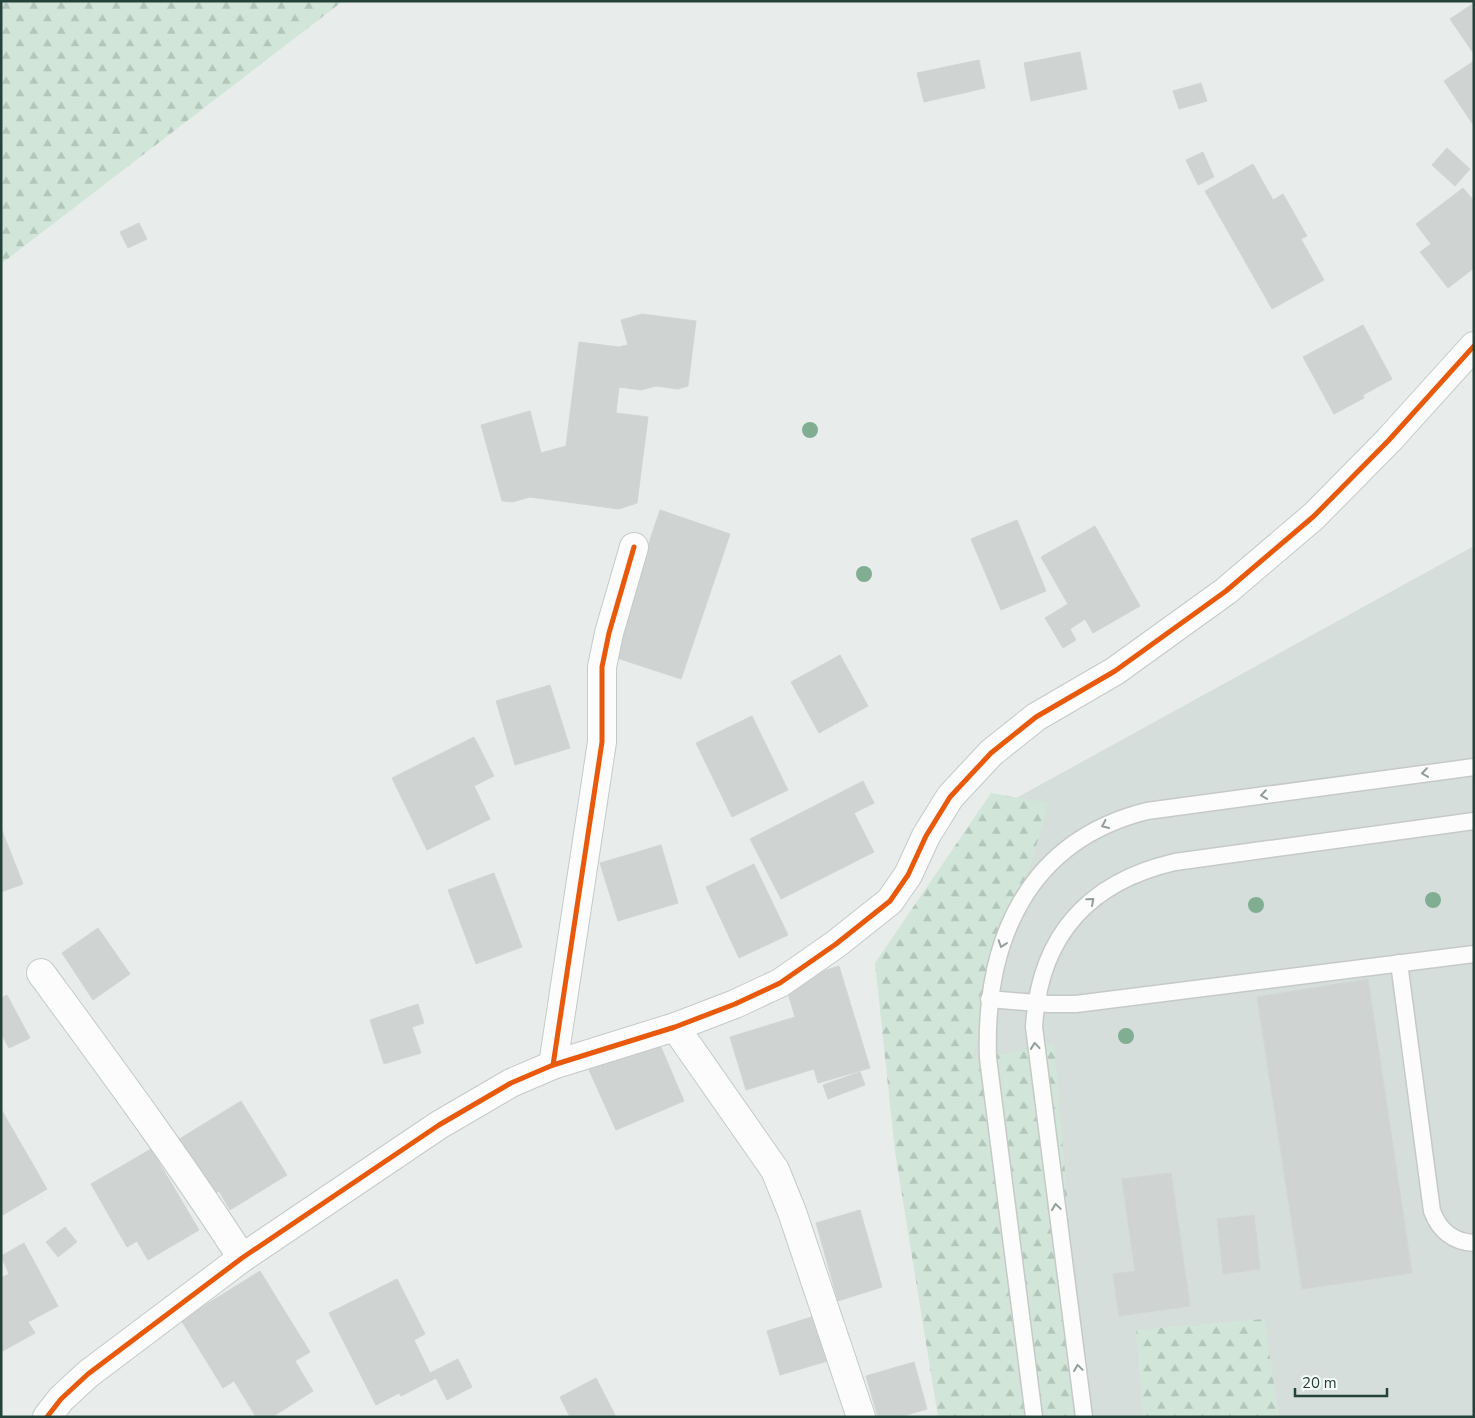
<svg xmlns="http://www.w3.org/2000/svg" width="1475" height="1418" font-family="'Nunito Sans',sans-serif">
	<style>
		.built { fill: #d6dedb }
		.forest { fill: url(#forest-firs) }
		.building { fill: #cfd4d2; stroke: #d1d6d4 }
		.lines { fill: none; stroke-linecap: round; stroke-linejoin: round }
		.service-casing { stroke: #c5cac8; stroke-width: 19 }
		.minor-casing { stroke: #c5cac8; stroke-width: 30 }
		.service { stroke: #fcfcfc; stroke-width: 16 }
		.minor { stroke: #fcfcfc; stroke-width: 28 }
		.cycleway-casing { stroke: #f7fbf9; stroke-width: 8 }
		.cycleway { stroke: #e8590c; stroke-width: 5 }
		.tree { fill: #81ae93 }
		.oneway { stroke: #909f9b }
	</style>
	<defs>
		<pattern id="forest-firs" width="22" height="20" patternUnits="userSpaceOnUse" patternTransform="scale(1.25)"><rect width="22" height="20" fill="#d1e6d8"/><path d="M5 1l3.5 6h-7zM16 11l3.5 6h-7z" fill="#b3c6ba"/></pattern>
	</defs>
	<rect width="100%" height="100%" fill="#e8edeb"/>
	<polygon class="built" points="1474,546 1474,1417 997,1417 900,1087 1018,797"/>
	<g class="forest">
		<polygon points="1,1 343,1 1,264"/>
		<polygon points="991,793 1049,803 972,1059 1054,1044 1086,1417 938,1417 895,1152 875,963"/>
		<polygon points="1264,1319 1279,1417 1143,1417 1136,1330"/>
	</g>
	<g class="building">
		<polygon points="1474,3 1474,54 1450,19"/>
		<polygon points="1080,52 1087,89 1031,101 1024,63"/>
		<polygon points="979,60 985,88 924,102 917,73"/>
		<polygon points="1474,61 1474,126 1444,81"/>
		<polygon points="1201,83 1207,101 1179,109 1173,91"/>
		<polygon points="1447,148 1470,169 1455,186 1432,165"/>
		<polygon points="1203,152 1214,177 1198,185 1186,160"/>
		<polygon points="1253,164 1273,200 1283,194 1307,236 1301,239 1324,280 1272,309 1205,191"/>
		<polygon points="1463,188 1474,201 1474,268 1448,288 1420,252 1431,244 1416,224"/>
		<polygon points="139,223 147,239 128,248 120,232"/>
		<polygon points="642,314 696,321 688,386 678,389 656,386 641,390 619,387 616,413 648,417 637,503 619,509 530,497 512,502 502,501 481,425 530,411 541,453 566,446 579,342 618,347 628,345 621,320"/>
		<polygon points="1363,325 1392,379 1363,395 1364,398 1334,414 1303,357"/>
		<polygon points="660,510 730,534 681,679 611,656"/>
		<polygon points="1017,520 1046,591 1001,610 971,539"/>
		<polygon points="1095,526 1140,606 1093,633 1085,619 1070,629 1076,640 1063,648 1045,618 1068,604 1041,557"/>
		<polygon points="840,655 868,706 819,733 791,682"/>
		<polygon points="550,685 570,748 515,765 496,701"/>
		<polygon points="752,716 788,790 732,817 696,743"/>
		<polygon points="474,737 494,776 474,786 490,819 427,850 392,778"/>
		<polygon points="863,781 874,803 854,813 874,852 781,899 750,839"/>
		<polygon points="1,828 23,884 1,892"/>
		<polygon points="661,845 678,903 618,921 600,863"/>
		<polygon points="754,864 788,935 739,958 706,887"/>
		<polygon points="494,873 522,947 476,964 448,890"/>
		<polygon points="98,928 130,974 93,1000 62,953"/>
		<polygon points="839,966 870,1068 818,1083 814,1069 746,1090 730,1037 795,1017 785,983"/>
		<polygon points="1368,979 1412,1273 1302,1289 1257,997"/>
		<polygon points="7,995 30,1038 9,1048 1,1033 1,998"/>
		<polygon points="418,1004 424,1023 412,1027 421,1053 384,1064 370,1020"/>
		<polygon points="658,1040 684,1101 616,1130 589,1070"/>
		<polygon points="860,1072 865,1085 828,1099 823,1085"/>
		<polygon points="241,1101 287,1175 230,1210 219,1191 210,1196 176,1141"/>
		<polygon points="1,1109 47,1189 1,1216"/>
		<polygon points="151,1149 199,1230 148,1260 137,1241 127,1247 91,1184"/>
		<polygon points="1171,1173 1190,1306 1119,1316 1113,1274 1135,1271 1122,1179"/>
		<polygon points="860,1210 882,1287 838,1301 816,1223"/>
		<polygon points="1254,1215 1260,1269 1223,1274 1217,1219"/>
		<polygon points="65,1227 77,1242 58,1257 46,1242"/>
		<polygon points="24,1243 58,1306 28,1322 35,1333 1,1352 1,1278 9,1274 1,1256"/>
		<polygon points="260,1271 310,1352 295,1361 313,1391 272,1417 256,1417 234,1381 223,1388 181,1320"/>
		<polygon points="397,1279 425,1334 414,1340 430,1373 458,1359 472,1387 447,1400 436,1378 401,1396 399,1393 376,1405 329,1313"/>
		<polygon points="818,1315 831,1360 780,1375 767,1331"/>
		<polygon points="914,1362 927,1409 900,1417 878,1417 866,1376"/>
		<polygon points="596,1378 616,1417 570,1417 560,1397"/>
	</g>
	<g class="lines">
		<defs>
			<g id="service">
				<path d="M1399,963l33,248c7,19 21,31 42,32"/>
				<polyline points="989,999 1049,1004 1076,1004 1474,954"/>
				<path d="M1034,1417l-46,-359c-4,-117 39,-217 159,-247l327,-44"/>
				<path d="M1084,1417l-50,-390c5,-90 54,-145 141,-165l299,-41"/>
			</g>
			<g id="minor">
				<path d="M41,973c69,94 138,187 201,285"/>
				<polyline points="675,1027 775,1170 792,1212 861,1417"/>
				<polyline points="553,1065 602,742 602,667 609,633 634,547"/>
				<polyline points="47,1417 61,1399 88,1374 242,1258 439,1125 511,1083 553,1065 675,1027 735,1004 780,983 836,944 890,901 908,875 926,836 950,797 991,753 1036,717 1115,671 1226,591 1314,516 1389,440 1474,346"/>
			</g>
		</defs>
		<use href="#service" class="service-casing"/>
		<use href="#minor" class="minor-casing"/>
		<use href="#service" class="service"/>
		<use href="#minor" class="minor"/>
		<defs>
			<g id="cycleway">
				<polyline points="553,1065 602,742 602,667 609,633 634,547"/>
				<polyline points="47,1417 61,1399 88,1374 242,1258 439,1125 511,1083 553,1065 675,1027 735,1004 780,983 836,944 890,901 908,875 926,836 950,797 991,753 1036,717 1115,671 1226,591 1314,516 1389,440 1474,346"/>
			</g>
		</defs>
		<use href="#cycleway" class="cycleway-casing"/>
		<use href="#cycleway" class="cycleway"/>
	</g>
	<g class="tree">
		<circle cx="810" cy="430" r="8"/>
		<circle cx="864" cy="574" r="8"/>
		<circle cx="1433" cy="900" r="8"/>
		<circle cx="1256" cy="905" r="8"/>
		<circle cx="1126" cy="1036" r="8"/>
	</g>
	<defs><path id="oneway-chevron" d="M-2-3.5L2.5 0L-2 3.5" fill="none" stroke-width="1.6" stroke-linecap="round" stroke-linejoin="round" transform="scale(1.25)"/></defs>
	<g class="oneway">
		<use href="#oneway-chevron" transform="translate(1425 773) rotate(172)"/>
		<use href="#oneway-chevron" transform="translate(1264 795) rotate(172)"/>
		<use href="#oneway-chevron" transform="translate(1105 825) rotate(156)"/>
		<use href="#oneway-chevron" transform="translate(1091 901) rotate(-41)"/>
		<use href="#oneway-chevron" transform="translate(1002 944) rotate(109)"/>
		<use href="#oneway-chevron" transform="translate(1035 1046) rotate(-95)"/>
		<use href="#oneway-chevron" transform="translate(1056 1207) rotate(-98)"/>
		<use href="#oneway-chevron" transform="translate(1078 1368) rotate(-98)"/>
	</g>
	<rect width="1475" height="1418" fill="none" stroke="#24423a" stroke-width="5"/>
	<path d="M1295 1388v8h92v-8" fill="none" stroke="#24423a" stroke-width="2.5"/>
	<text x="1302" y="1388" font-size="15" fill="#24423a" stroke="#f7fbf9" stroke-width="4" paint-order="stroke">20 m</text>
</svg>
